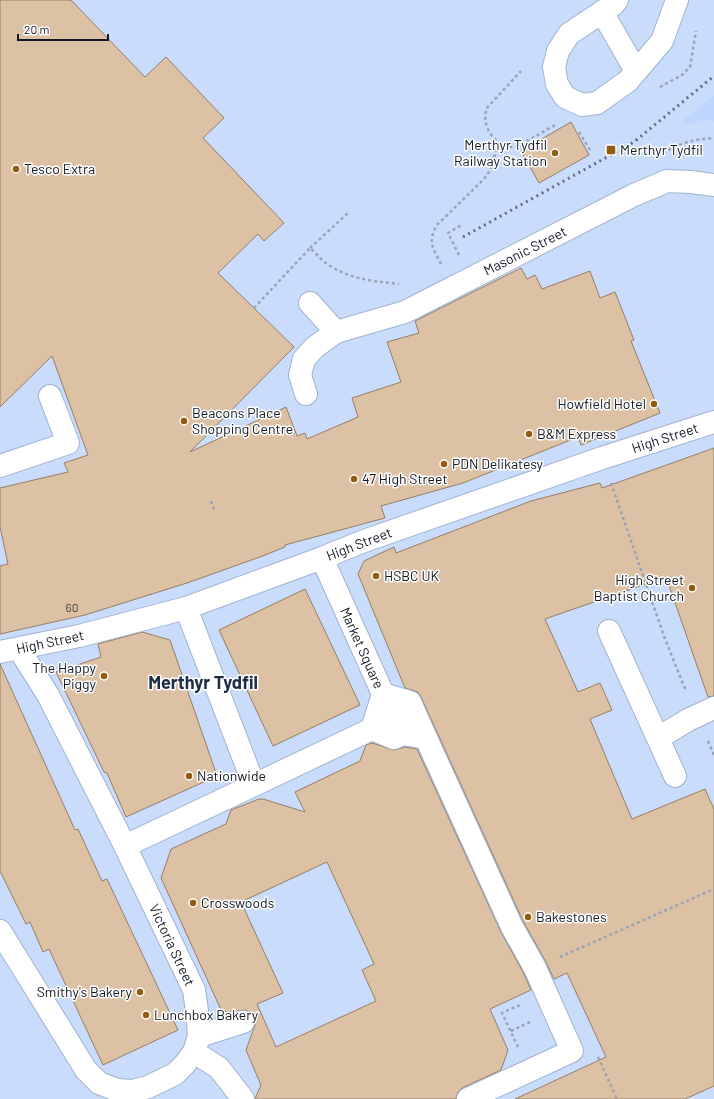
<svg xmlns="http://www.w3.org/2000/svg" width="714" height="1099" font-family="Barlow,sans-serif">
	<style>
		.built { fill: #cadcfb }
		.green { fill: #bed5fd }
		.building { fill: #dcc1a5; stroke: #967d63; fill-rule: evenodd }
		.lines { fill: none; stroke-linecap: round; stroke-linejoin: round }
		.minor-casing { stroke: #a0b2d1; stroke-width: 24 }
		.path { stroke: #99a3b3; stroke-width: 2.5; stroke-dasharray: 3 3; stroke-linecap: butt }
		.minor { stroke: #fff; stroke-width: 22 }
		.rail { stroke: #646c7b; stroke-width: 3; stroke-dasharray: 2 4; stroke-linecap: butt }
		.poi-dot { fill: #915c10; stroke: #fff; stroke-width: 1.5 }
		.labels { text-anchor: middle; stroke-width: 3; stroke-linejoin: round; paint-order: stroke }
		.number-label { font-size: 12px; fill: #444244 }
		.poi-label { font-size: 14px; fill: #121823; stroke: #fff; text-anchor: start }
		.street-label { font-size: 14px; fill: #121823; stroke: #fff }
		.district-label { font-size: 18px; font-weight: bold; fill: #1f2d46; stroke: #fff }
	</style>
	<rect width="100%" height="100%" fill="#dbe6f9"/>
	<rect class="built" x="0" y="0" width="714" height="1099"/>
	<polygon class="green" points="714,96 714,121 702,120 687,125 683,120"/>
	<g class="building">
		<polygon points="0,0 71,0 145,77 166,57 224,118 203,138 284,223 264,241 258,234 218,273 294,347 190,452 286,407 297,436 305,433 307,439 358,417 352,398 401,382 387,342 419,333 415,321 521,268 527,279 535,275 542,289 590,271 600,298 615,292 634,340 631,341 660,413 581,445 578,437 463,483 381,506 385,518 285,545 285,547 260,557 187,583 85,615 0,634 0,566 8,564 0,527 0,488 68,472 64,463 88,455 52,356 0,407"/>
		<polygon points="571,122 589,155 539,183 521,151"/>
		<polygon points="714,448 714,696 708,697 666,577 545,619 578,692 600,683 612,710 590,719 632,819 705,789 714,809 714,1086 685,1099 515,1099 606,1057 567,973 554,979 546,962 523,921 421,697 418,692 405,688 358,574 364,561 394,547 396,553 531,501 600,483 602,488"/>
		<polygon points="305,589 360,705 273,746 219,630"/>
		<polygon points="142,632 170,640 216,773 202,780 206,781 126,817 107,773 104,772 56,672 101,657 98,644"/>
		<polygon points="0,664 75,830 78,829 102,881 107,879 178,1030 103,1065 49,949 43,952 30,922 26,924 0,871"/>
		<path d="M372,743l22,7 11,-3 12,2 84,183 23,42 7,16 -41,19 18,41 -7,20 -39,18 -4,4 -2,7h-201l6,-14 -15,-35 13,-36 -7,-1 -7,-3 -13,2h-10l-61,-134 10,-29 55,-25 5,-14 28,-11h4l42,13 -10,-20 65,-31 6,-16zM327,862l47,102 -12,6 14,31 -100,46 -19,-43 26,-11 -42,-91z"/>
	</g>
	<g class="lines">
		<defs>
			<g id="minor">
				<polyline points="617,0 614,4 569,34 558,51 554,67 557,84 565,97 582,105 597,103 628,81 662,41 677,0"/>
				<polyline points="602,12 636,71"/>
				<polyline points="310,303 336,332"/>
				<polyline points="306,394 300,375 304,359 315,347 336,332 405,312 634,195 667,181 691,182 714,185"/>
				<polyline points="0,466 68,443 50,396"/>
				<polyline points="186,608 254,785 372,729 383,694 322,558"/>
				<polyline points="609,631 675,776"/>
				<polyline points="0,652 79,636 186,608 322,558 364,541 602,458 714,422"/>
				<polyline points="383,694 410,702 426,738"/>
				<polyline points="383,694 403,734"/>
				<polyline points="372,729 394,738 403,734 426,738 512,927 535,968 572,1051 468,1099"/>
				<polyline points="658,738 688,720 714,708"/>
				<polyline points="125,846 254,785"/>
				<polyline points="0,931 86,1070 99,1083 117,1090 133,1091 148,1087 175,1074 185,1064 194,1052 199,1036 197,1011 194,990 125,846 48,695 19,649"/>
				<polyline points="199,1036 243,1022"/>
				<polyline points="194,1052 219,1068 243,1099"/>
			</g>
		</defs>
		<use href="#minor" class="minor-casing"/>
		<g class="path">
			<polyline points="660,87 682,75 690,67 696,31"/>
			<polyline points="579,132 590,150"/>
			<polyline points="498,143 510,147 520,145 557,124"/>
			<path d="M663,153c16,-10 32,-14 51,-15"/>
			<polyline points="310,248 348,213"/>
			<polyline points="459,255 448,233 463,224"/>
			<path d="M441,264c-8,-16 -14,-22 -4,-39l47,-46 7,-10 7,-26 -9,-11 -4,-11 1,-12 35,-38"/>
			<path d="M254,308l56,-60c6,5 11,12 17,16 22,15 45,17 72,20"/>
			<polyline points="611,483 665,639 686,691"/>
			<polyline points="211,501 215,512"/>
			<polyline points="708,741 714,755"/>
			<polyline points="560,957 714,889"/>
			<polyline points="511,1031 530,1022"/>
			<polyline points="518,1047 502,1013 522,1004"/>
			<polyline points="598,1057 617,1099"/>
		</g>
		<use href="#minor" class="minor"/>
		<polyline class="rail" points="463,237 634,142 714,76"/>
	</g>
	<g class="poi-dot">
		<rect x="606" y="145" width="10" height="10" rx="2"/>
		<circle cx="555" cy="153" r="4"/>
		<circle cx="16" cy="169" r="4"/>
		<circle cx="654" cy="404" r="4"/>
		<circle cx="184" cy="421" r="4"/>
		<circle cx="529" cy="434" r="4"/>
		<circle cx="444" cy="464" r="4"/>
		<circle cx="354" cy="479" r="4"/>
		<circle cx="376" cy="576" r="4"/>
		<circle cx="692" cy="588" r="4"/>
		<circle cx="104" cy="676" r="4"/>
		<circle cx="189" cy="776" r="4"/>
		<circle cx="193" cy="903" r="4"/>
		<circle cx="528" cy="917" r="4"/>
		<circle cx="140" cy="992" r="4"/>
		<circle cx="146" cy="1015" r="4"/>
	</g>
	<g class="labels">
		<g class="number-label">
			<text x="72" y="612">60</text>
		</g>
		<g class="poi-label">
			<text x="547" y="150" text-anchor="end">Merthyr Tydfil<tspan x="547" dy="16">Railway Station</tspan></text>
			<text x="620" y="155">Merthyr Tydfil</text>
			<text x="24" y="174">Tesco Extra</text>
			<text x="646" y="409" text-anchor="end">Howfield Hotel</text>
			<text x="192" y="418">Beacons Place<tspan x="192" dy="16">Shopping Centre</tspan></text>
			<text x="537" y="439">B&amp;M Express</text>
			<text x="452" y="469">PDN Delikatesy</text>
			<text x="362" y="484">47 High Street</text>
			<text x="384" y="581">HSBC UK</text>
			<text x="684" y="585" text-anchor="end">High Street<tspan x="684" dy="16">Baptist Church</tspan></text>
			<text x="96" y="673" text-anchor="end">The Happy<tspan x="96" dy="16">Piggy</tspan></text>
			<text x="197" y="781">Nationwide</text>
			<text x="201" y="908">Crosswoods</text>
			<text x="536" y="922">Bakestones</text>
			<text x="132" y="997" text-anchor="end">Smithy's Bakery</text>
			<text x="154" y="1020">Lunchbox Bakery</text>
		</g>
		<g class="street-label">
			<text transform="translate(525 251) rotate(-27)" y="5">Masonic Street</text>
			<text transform="translate(665 438) rotate(-18)" y="5">High Street</text>
			<text transform="translate(359 544) rotate(-21)" y="5">High Street</text>
			<text transform="translate(50 642) rotate(-12)" y="5">High Street</text>
			<text transform="translate(362 648) rotate(66)" y="5">Market Square</text>
			<text transform="translate(172 945) rotate(65)" y="5">Victoria Street</text>
		</g>
		<g class="district-label">
			<text x="203" y="689">Merthyr Tydfil</text>
		</g>
	</g>
	<path d="M18 34v6h90v-6" fill="none" stroke="#121823" stroke-width="2"/>
	<text x="24" y="34" font-size="12" fill="#121823" stroke="#ffffff" stroke-width="3" paint-order="stroke">20 m</text>
</svg>
